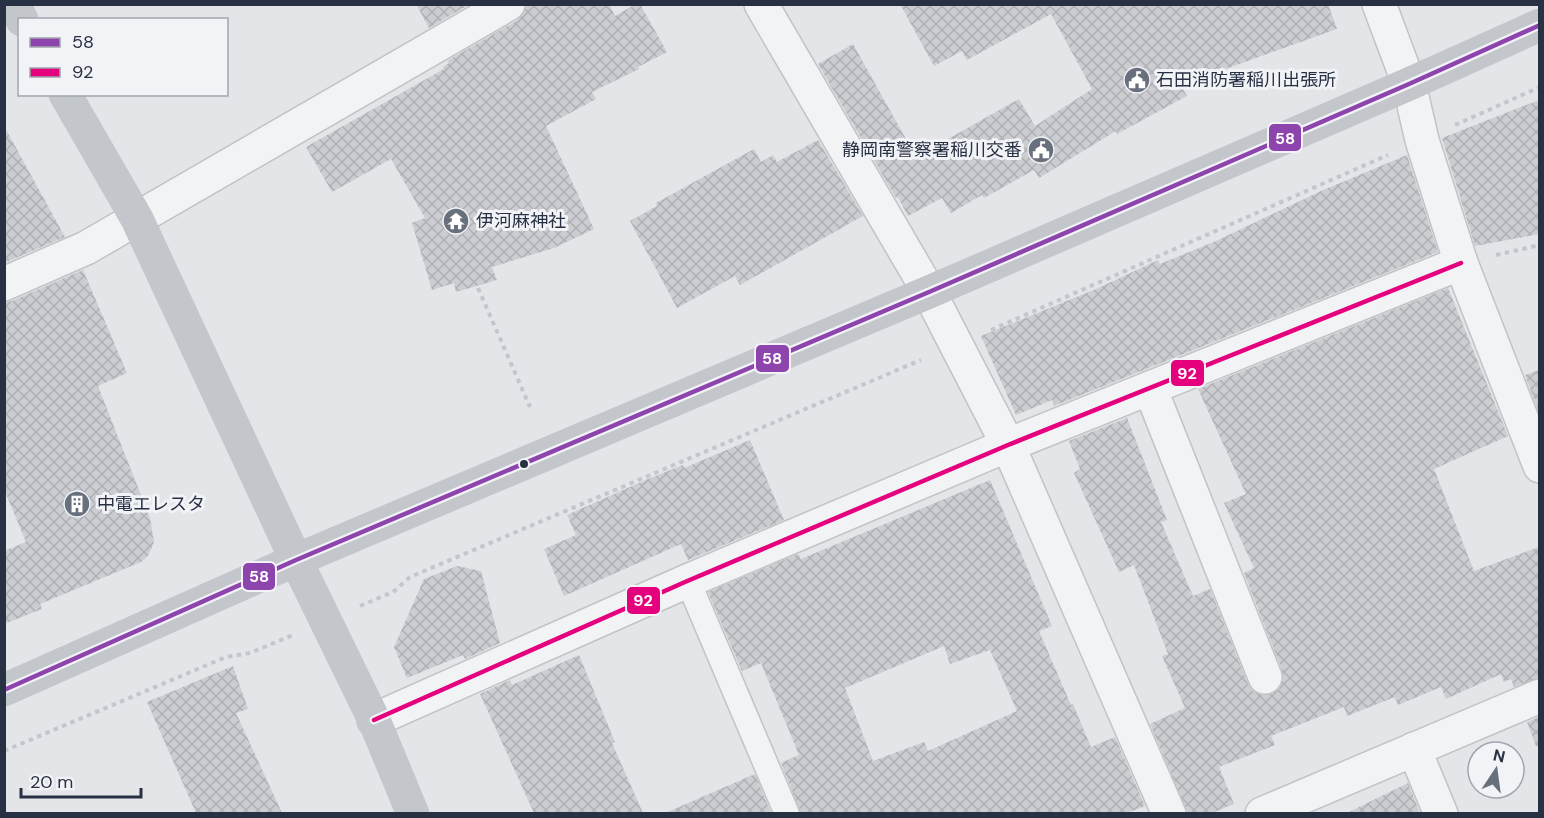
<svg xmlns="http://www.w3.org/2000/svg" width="1544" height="818" font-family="'DM Sans','Noto Sans JP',sans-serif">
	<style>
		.building { fill: url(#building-cross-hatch); fill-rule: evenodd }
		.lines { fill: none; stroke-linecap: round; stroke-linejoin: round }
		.lane-casing { stroke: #c1c3c6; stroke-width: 27 }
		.street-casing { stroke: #c1c3c6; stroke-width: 36 }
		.path { stroke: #c4c6cb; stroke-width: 4; stroke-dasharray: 4.5 4.5; stroke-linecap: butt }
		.lane { stroke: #f2f3f5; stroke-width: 24 }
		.street { stroke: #f2f3f5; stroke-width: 33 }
		.secondary { stroke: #c3c6ca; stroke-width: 33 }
		.bus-1-casing { stroke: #f1f3f7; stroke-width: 9 }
		.bus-2-casing { stroke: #f1f3f7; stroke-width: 9 }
		.bus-1 { stroke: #8e44ad; stroke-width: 4.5 }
		.bus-2 { stroke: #e5007d; stroke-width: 4.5 }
		.bus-dot { fill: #283143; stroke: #f1f3f7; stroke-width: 2 }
		.labels { text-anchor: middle; stroke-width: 6; stroke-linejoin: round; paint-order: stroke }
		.poi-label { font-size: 18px; fill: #283143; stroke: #f1f3f7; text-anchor: start }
		.line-badge { stroke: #f1f3f7; stroke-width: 2 }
		.badge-label { font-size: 16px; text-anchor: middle; font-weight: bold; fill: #fff }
	</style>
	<defs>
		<pattern id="building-cross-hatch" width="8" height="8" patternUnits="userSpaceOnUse" patternTransform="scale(1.5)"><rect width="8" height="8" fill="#cbcdd1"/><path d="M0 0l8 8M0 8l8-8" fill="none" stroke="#aeb0b5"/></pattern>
	</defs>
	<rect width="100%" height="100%" fill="#e3e5e8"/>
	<g class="building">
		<polygon points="416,4 470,4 429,28"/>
		<polygon points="527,4 609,4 615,16 636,4 640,4 667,52 638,67 639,69 592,92 596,99 546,126 594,229 554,248 492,267 497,280 456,292 454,283 432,290 412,223 425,218 391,159 332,192 306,147 444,69 443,67 449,63 447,61 518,20 524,13"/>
		<polygon points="900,4 1328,4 1337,29 1181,85 1187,96 1117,134 1116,131 1039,178 1034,170 984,198 982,195 951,213 942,198 908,216 898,197 896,198 818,64 853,44 916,157 1019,99 1035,126 1092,89 1051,14 967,60 962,51 934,66"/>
		<polygon points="1539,100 1539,234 1475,246 1442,138"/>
		<polygon points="4,126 65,237 4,263"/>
		<polygon points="818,140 863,216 740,285 735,276 677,308 630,221 657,206 656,203 754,149 761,162 773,155 777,162"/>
		<polygon points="1407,155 1438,252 1054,406 1052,400 1016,415 981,336 1096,289 1158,260 1160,264 1216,241 1321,191"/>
		<polygon points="83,270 127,373 98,386 150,518 154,542 148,556 141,562 40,604 42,609 4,624 4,551 26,542 4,489 4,302 12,301"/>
		<polygon points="1448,288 1508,436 1434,469 1474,571 1539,547 1539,678 1514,687 1511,679 1504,682 1501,674 1446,699 1441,687 1398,705 1395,697 1347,716 1344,707 1271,736 1275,745 1219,767 1234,804 1212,813 1188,813 1150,724 1185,708 1162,656 1168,654 1134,565 1119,572 1074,473 1080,469 1069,441 1127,418 1167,520 1161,522 1193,596 1210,589 1248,684 1253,691 1262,695 1272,694 1279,689 1283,680 1282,670 1244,573 1254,568 1224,503 1246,494 1198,389"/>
		<polygon points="1539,370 1539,413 1525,375"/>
		<polygon points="750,440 784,520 688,560 681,544 564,596 544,549 576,535 567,515 648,479 683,465 684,468"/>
		<path d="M990,480l62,146 -13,5 32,74 2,-1 18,43 24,-10 30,69 -18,7h-326l-20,-50 18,-8 -38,-92 -19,8 -34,-79 90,-38 3,5zM944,646l6,18 40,-14 27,61 -89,40 -4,-9 -51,19 -28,-73z"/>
		<polygon points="457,566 481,571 500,643 465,659 463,655 407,678 394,647 424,579"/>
		<polygon points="579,655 615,742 612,743 643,813 534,813 480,694 510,680 512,685"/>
		<polygon points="233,666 248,709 236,713 282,813 196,813 147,702"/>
		<polygon points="1539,717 1539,746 1536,746 1527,722"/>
		<polygon points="755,774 771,813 665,813"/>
		<polygon points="1408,783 1420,813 1347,813"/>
	</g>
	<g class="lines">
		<defs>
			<polyline id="lane" points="688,581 787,814"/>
			<g id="street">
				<polyline points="761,4 929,292 1008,445 1169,814"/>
				<polyline points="1379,4 1409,84 1422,140 1461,263 1540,466"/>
				<polyline points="4,284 86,248 508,4"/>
				<polyline points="1150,388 1265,677"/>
				<polyline points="374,720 685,582 1008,445 1461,263"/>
				<polyline points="1414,749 1441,814"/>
				<polyline points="1262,814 1540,696"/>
			</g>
		</defs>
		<use href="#lane" class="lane-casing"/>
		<use href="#street" class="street-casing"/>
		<g class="path">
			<polyline points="1455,125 1540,87"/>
			<polyline points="1496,255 1540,245"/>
			<polyline points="478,288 530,407"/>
			<polyline points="991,330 1388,155"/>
			<polyline points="360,606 393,592 410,577 921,360"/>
			<polyline points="4,751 226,657 250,653 293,635"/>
		</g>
		<use href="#lane" class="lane"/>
		<use href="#street" class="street"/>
		<g class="secondary">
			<polyline points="14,4 22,20"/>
			<polyline points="65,94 137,219 296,560 374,720 413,814"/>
			<polyline points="4,690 296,560 929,292 1409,84 1540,25"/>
		</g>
		<defs>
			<polyline id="bus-1" points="4,690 296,560 929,292 1409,84 1540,25"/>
			<polyline id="bus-2" points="374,720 685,582 1008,445 1461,263"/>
		</defs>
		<use href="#bus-1" class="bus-1-casing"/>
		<use href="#bus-2" class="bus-2-casing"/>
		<use href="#bus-1" class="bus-1"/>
		<use href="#bus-2" class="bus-2"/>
	</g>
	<defs>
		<symbol id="civic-disc" viewBox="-11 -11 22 22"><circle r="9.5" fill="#69707d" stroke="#f1f3f7"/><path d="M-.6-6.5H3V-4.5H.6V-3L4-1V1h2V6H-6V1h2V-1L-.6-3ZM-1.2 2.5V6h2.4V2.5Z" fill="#fff"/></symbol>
		<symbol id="temple-disc" viewBox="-11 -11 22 22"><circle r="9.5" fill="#69707d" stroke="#f1f3f7"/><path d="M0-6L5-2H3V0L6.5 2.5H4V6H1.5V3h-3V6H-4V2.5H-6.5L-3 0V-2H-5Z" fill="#fff"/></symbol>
		<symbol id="building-disc" viewBox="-11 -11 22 22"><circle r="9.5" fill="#69707d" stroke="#f1f3f7"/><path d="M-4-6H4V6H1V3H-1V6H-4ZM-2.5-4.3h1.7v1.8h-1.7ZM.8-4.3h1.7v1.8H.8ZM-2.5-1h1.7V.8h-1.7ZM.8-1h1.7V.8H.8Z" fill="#fff"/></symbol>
	</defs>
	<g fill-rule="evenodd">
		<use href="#civic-disc" x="1122" y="65" width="30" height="30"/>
		<use href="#civic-disc" x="1026" y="135" width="30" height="30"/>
		<use href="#temple-disc" x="441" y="206" width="30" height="30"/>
		<use href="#building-disc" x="62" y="489" width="30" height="30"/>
	</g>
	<circle class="bus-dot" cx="524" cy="464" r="5"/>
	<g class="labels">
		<g class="poi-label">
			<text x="1156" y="86">石田消防署稲川出張所</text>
			<text x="1022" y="156" text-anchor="end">静岡南警察署稲川交番</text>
			<text x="476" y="227">伊河麻神社</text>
			<text x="97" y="510">中電エレスタ</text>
		</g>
	</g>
	<g class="line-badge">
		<rect x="1268" y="123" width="34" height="29" rx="6" fill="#8e44ad"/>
		<rect x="755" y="344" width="35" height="29" rx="6" fill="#8e44ad"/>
		<rect x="1170" y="359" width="35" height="28" rx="6" fill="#e5007d"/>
		<rect x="242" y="562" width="34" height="29" rx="6" fill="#8e44ad"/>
		<rect x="626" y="586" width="35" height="29" rx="6" fill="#e5007d"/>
	</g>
	<g class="badge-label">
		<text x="1285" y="144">58</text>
		<text x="772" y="364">58</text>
		<text x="1187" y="379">92</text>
		<text x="259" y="582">58</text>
		<text x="643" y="606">92</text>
	</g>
	<rect width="1544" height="818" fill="none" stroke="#283143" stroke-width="12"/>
	<rect x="18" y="18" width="210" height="78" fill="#f1f3f7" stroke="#a1a5af" stroke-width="1.5"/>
	<rect x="30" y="38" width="30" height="9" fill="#8e44ad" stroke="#a1a5af" stroke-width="1.5"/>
	<text x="72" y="48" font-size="18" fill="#283143">58</text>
	<rect x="30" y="68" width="30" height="9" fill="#e5007d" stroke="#a1a5af" stroke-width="1.5"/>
	<text x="72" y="78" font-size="18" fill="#283143">92</text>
	<g transform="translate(1496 770) rotate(13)"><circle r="28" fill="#f1f3f7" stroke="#a1a5af" stroke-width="1.5"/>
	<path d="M0-4.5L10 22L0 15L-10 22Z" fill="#69707d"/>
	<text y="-9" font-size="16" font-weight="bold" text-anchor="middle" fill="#283143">N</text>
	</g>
	<path d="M21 788v9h120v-9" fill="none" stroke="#283143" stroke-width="3"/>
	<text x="30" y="788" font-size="18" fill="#283143" stroke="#f1f3f7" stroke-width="4.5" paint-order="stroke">20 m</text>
</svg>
